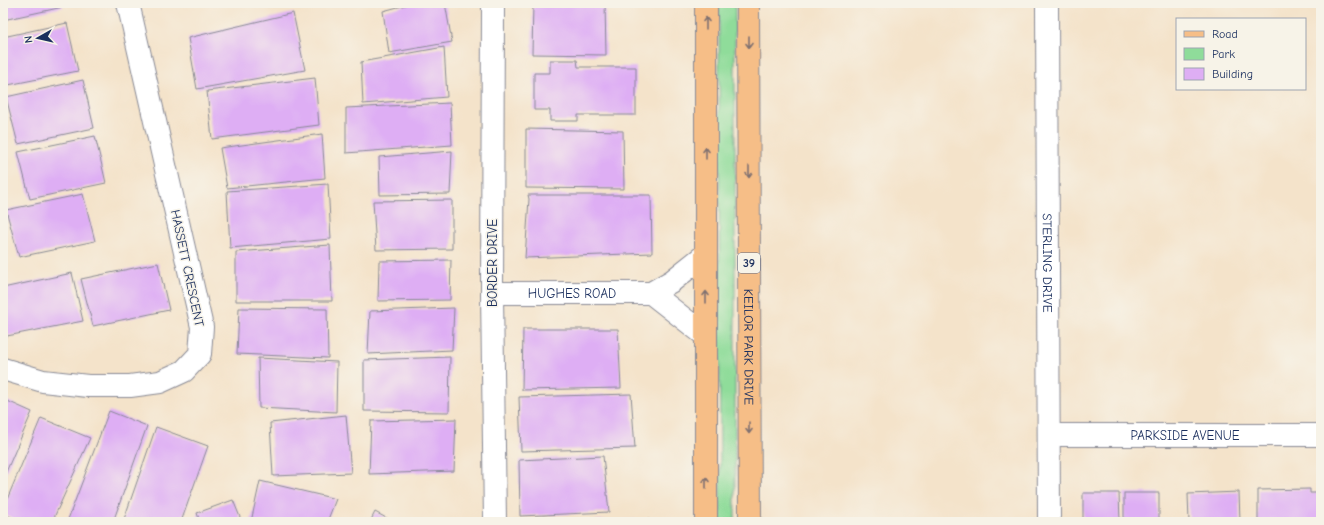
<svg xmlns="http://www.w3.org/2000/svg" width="1324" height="525" font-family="'Comic Neue',sans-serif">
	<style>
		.green { fill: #8fdc9a; stroke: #55867c }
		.building { fill: #deaef4 }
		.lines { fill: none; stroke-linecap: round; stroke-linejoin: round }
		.minor-casing { stroke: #888994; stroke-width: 24 }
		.primary-casing { stroke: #888994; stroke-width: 24 }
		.minor { stroke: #fff; stroke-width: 22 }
		.primary { stroke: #f6be87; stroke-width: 22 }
		.oneway { stroke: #7e6f70 }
		.labels { text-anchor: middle; stroke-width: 3; stroke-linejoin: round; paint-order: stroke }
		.shield { fill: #f7f3e8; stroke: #5d6a87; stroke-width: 1 }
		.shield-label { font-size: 12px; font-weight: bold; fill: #1b2f5e }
		.street-label { font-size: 13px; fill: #1b2f5e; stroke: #f7f3e8 }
	</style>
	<rect width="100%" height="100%" fill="#f7f3e8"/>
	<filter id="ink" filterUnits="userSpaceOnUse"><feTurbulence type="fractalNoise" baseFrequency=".025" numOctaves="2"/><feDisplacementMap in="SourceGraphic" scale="8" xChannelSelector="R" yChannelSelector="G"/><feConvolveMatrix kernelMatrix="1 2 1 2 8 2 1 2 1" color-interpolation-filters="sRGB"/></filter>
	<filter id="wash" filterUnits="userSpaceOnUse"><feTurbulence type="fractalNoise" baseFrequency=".012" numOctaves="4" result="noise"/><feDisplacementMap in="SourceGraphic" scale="16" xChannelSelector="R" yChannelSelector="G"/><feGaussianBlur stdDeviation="0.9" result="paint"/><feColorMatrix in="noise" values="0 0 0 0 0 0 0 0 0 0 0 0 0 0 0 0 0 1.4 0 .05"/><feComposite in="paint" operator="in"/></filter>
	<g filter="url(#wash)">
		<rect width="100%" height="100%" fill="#f4e3ca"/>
		<polygon class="green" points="719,3 735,3 735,522 720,522"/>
		<g id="blocks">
			<g class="building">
				<polygon points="3,3 62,3 63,7 3,20"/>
				<polygon points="413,3 445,3 452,42 389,53 383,11"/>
				<polygon points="533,3 605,3 606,55 532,54"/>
				<polygon points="293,13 305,70 197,89 188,38"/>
				<polygon points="67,23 78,71 3,86 3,37"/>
				<polygon points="444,47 447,97 363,104 361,62"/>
				<polygon points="550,60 577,60 578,67 636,67 636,115 578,115 578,121 550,121 550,110 534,110 534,73 550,73"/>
				<polygon points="315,78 319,125 212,139 207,91"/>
				<polygon points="83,80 94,128 18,144 6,97"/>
				<polygon points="450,103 452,145 346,153 346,108"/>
				<polygon points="526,129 623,131 624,189 526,188"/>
				<polygon points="322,134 325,178 227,188 220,148"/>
				<polygon points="95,136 106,183 30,199 18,152"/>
				<polygon points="452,151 450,194 380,195 379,157"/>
				<polygon points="328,184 331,239 230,248 227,191"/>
				<polygon points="83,194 95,241 19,257 6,210"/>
				<polygon points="528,195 651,195 652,253 525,258 529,199"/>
				<polygon points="452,200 452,249 376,250 373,201"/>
				<polygon points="330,245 332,301 236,301 236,252"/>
				<polygon points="451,260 450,300 378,301 379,261"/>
				<polygon points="158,263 169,310 93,326 81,279"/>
				<polygon points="72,273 83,321 7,336 3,321 3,288"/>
				<polygon points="239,308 327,309 328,358 237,354"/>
				<polygon points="454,308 452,350 368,354 370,311"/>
				<polygon points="523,329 618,329 621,388 522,390"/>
				<polygon points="450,357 449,412 364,411 364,360"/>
				<polygon points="258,358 337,362 336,412 259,408"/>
				<polygon points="631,394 635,448 521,451 519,397"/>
				<polygon points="3,399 32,412 3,479"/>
				<polygon points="109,411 147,426 113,522 67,522"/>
				<polygon points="346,415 351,473 273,476 270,423"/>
				<polygon points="41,418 90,438 52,522 23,522 3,514 3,509"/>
				<polygon points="456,419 454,471 369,474 371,421"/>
				<polygon points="156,427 208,446 181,522 123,522"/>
				<polygon points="603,456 609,512 520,516 519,460"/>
				<polygon points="260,481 336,499 327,522 251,522"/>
				<polygon points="1310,489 1310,493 1321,493 1321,522 1258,522 1258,490"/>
				<polygon points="1239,492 1240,522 1189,522 1188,494"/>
				<polygon points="1083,493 1119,493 1120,522 1083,522"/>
				<rect x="1124" y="493" width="35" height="29"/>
				<polygon points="233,500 242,522 200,522 197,513"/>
				<polygon points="375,512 394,522 370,522"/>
				<polygon points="649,519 649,522 589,522 589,521"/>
			</g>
		</g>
	</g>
	<g filter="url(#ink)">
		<use href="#blocks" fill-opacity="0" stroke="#888994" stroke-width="1"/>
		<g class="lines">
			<defs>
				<g id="minor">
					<polyline points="493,3 492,293 495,522"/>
					<path id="s1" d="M1047,3l2,519"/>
					<path id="s2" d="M492,293h159l21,-12 34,-27"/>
					<polyline points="651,293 706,336"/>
					<polyline points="3,369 43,381 88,386 130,386 160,382 184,371 200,354 202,327 128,3"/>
					<path id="s3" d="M1049,435h272"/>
				</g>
				<g id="primary">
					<polyline points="706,3 706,522"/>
					<path id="s4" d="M748,3l2,519"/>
				</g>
			</defs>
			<use href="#minor" class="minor-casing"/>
			<use href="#primary" class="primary-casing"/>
			<use href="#minor" class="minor"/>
			<use href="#primary" class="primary"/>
		</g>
		<defs><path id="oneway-shaft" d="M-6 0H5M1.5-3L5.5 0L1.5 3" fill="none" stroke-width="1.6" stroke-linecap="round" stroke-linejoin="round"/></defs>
		<g class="oneway">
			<use href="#oneway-shaft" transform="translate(706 23) rotate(-90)"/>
			<use href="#oneway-shaft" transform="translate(749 42) rotate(90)"/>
			<use href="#oneway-shaft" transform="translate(706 153) rotate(-90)"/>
			<use href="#oneway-shaft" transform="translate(749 172) rotate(90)"/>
			<use href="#oneway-shaft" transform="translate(706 297) rotate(-90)"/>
			<use href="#oneway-shaft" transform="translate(749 428) rotate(90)"/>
			<use href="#oneway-shaft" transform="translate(706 483) rotate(-90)"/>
		</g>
	</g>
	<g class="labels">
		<rect class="shield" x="738" y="253" width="22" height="20" rx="3"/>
		<g class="shield-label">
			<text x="749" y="267">39</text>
		</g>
		<g class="street-label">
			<text dy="5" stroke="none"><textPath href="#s1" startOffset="260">STERLING DRIVE</textPath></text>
			<text transform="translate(492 263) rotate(-90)" y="5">BORDER DRIVE</text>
			<text transform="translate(188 268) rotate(78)" y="5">HASSETT CRESCENT</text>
			<text dy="5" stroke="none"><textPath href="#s2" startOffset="80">HUGHES ROAD</textPath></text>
			<text dy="5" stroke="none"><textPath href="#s4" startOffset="344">KEILOR PARK DRIVE</textPath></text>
			<text dy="5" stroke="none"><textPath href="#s3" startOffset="136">PARKSIDE AVENUE</textPath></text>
		</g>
	</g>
	<rect width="1324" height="525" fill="none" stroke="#f7f3e8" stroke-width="16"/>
	<rect x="1176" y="18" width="130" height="72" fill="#f7f3e8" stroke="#9fa5b1"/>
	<rect x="1184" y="31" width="20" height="6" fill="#f6be87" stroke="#9fa5b1"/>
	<text x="1212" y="38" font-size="12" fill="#1b2f5e">Road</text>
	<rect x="1184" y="48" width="20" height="12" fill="#8fdc9a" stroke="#9fa5b1"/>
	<text x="1212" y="58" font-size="12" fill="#1b2f5e">Park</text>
	<rect x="1184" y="68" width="20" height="12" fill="#deaef4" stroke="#9fa5b1"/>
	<text x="1212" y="78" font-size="12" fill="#1b2f5e">Building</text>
	<g transform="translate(38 38) rotate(262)" stroke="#f7f3e8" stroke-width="3" paint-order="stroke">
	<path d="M0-3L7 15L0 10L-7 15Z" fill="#1b2f5e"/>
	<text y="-6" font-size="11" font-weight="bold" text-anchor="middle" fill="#1b2f5e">N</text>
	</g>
</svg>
